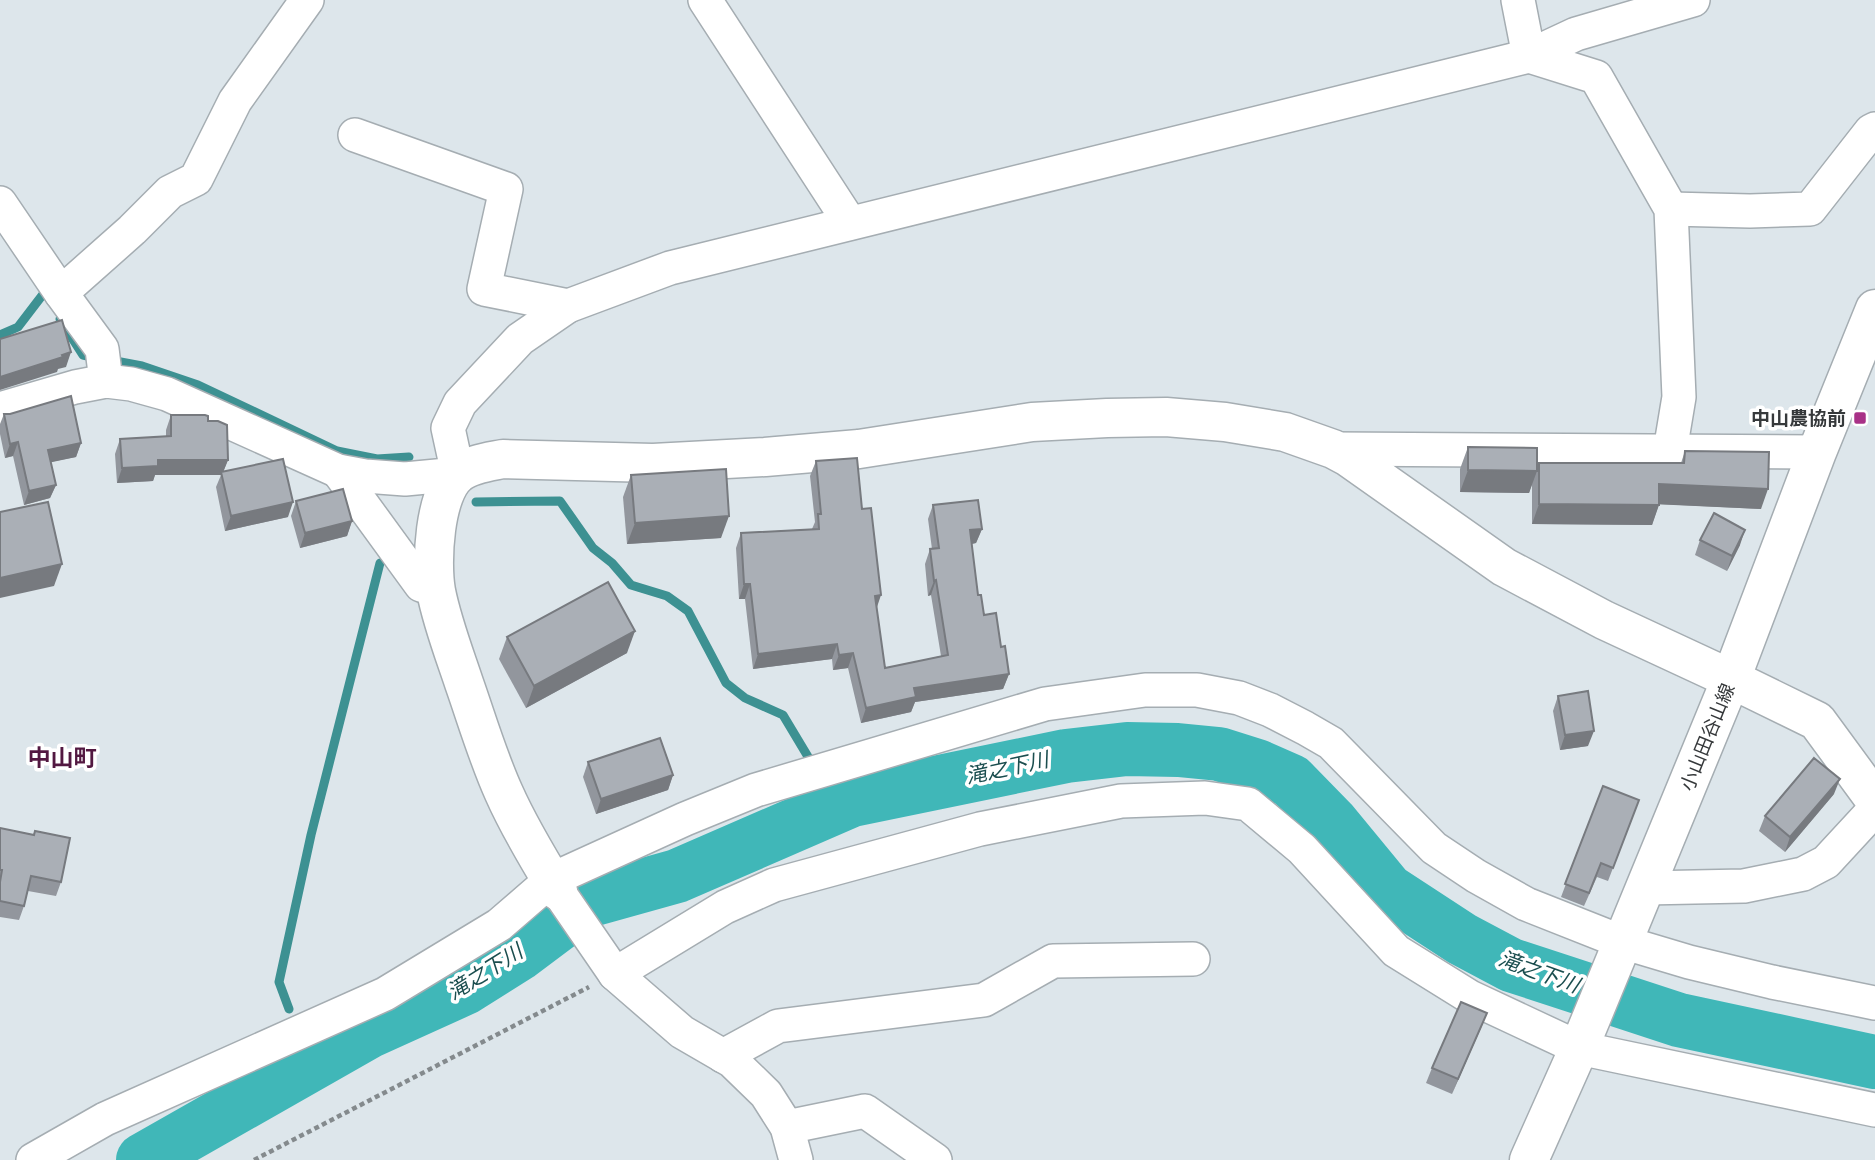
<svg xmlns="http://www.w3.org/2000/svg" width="1875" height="1160" font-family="Ubuntu,'Noto Sans JP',sans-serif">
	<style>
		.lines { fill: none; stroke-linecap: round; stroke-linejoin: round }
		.stream { stroke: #3d9192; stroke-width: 9 }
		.river { stroke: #40b7b8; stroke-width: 54 }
		.street-casing { stroke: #a5adb2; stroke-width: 36 }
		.secondary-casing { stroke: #a5adb2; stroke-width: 41 }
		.path { stroke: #848a8d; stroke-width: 4.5; stroke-dasharray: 5 3.5; stroke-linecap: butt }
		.street { stroke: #fff; stroke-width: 33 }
		.secondary { stroke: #fff; stroke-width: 38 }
		.wall { fill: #92969d }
		.shaded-wall { fill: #777a7f }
		.building { fill: #aaafb6; stroke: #777a7f; stroke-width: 2 }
		.poi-dot { fill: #a83187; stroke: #fff; stroke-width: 2.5 }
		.labels { text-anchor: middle; stroke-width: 7; stroke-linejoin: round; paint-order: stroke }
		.poi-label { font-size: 19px; font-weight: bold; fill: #36393b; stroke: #fff; text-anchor: end }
		.street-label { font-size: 19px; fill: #36393b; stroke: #fff }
		.water-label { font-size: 21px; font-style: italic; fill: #1b4e4f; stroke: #fff }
		.quarter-label { font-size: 23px; font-weight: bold; fill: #521841; stroke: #fff }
	</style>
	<rect width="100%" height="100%" fill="#dde6eb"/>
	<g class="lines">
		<g class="stream">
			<polyline points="60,319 83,355 96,358"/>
			<polyline points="0,335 18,327 44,293"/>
			<polyline points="110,360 142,366 198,385 337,451 377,459 409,457"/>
			<polyline points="476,502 560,501 593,548 612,563 631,585 667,596 688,611 726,683 745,698 783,715 813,765"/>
			<polyline points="819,778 836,807"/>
			<polyline points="289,1009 279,982 311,835 380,563"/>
			<polyline points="307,1056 311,1065"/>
		</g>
		<polyline class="river" points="143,1160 368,1032 465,988 519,954 591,900 677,876 852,800 1066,756 1127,749 1178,750 1219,754 1257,766 1291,781 1331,822 1387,890 1462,939 1511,965 1679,1020 1875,1062"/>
		<defs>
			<g id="street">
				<polyline points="705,0 850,223"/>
				<polyline points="1518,0 1529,56 1596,77 1671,209 1679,397 1670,451"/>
				<polyline points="355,135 506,189 484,289 568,306"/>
				<polyline points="0,203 61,293 102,349 106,381"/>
				<polyline points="1671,209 1750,211 1810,209 1871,131 1875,129"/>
				<polyline points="61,293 132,230 170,192 196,179 235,101 307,0"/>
				<polyline points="0,409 75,387 106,381 131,384 167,394 338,471 365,476 405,479 458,474 448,428 460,403 520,339 568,306 670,268 1529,56 1576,34 1693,0"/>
				<polyline points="1333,449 1817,452"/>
				<polyline points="338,471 421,585 436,589"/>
				<polyline points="1645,888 1744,886 1803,874 1826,862 1875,809"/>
				<polyline points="558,891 615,974 682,1032 732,1061 766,1094 787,1127 796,1160"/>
				<polyline points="615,974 725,907 774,885 980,829 1121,801 1205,798 1248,804 1302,849 1396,951 1470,997 1579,1048 1875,1110"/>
				<polyline points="723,1056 778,1026 984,1000 1053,961 1193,959"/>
				<polyline points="787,1127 865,1111 935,1160"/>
				<polyline points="33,1160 105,1119 385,994 499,925 551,880 685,819 756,790 1045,704 1145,690 1197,690 1239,698 1270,710 1305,728 1331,743 1434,848 1476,876 1526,904 1622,942 1689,962 1772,982 1875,1003"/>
			</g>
			<g id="secondary">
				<path d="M558,891c-19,-31 -39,-64 -54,-98 -16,-35 -27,-73 -40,-110 -10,-30 -22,-61 -28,-92 -5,-28 -2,-98 22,-117 12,-10 30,-12 45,-15l150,4 112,-6 94,-8 173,-27 75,-4 59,-1 59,5 60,10 48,17 15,8 156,110 100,53 127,59 86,42 58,79"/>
				<polyline points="1529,1160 1579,1048 1731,679 1817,452 1875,309"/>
			</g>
		</defs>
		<use href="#street" class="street-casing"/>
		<use href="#secondary" class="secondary-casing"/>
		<polyline class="path" points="254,1160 589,987"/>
		<use href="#street" class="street"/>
		<use href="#secondary" class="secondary"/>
	</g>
	<g class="wall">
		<polygon points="4,414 81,443 76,457 50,462 56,485 50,498 24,505 13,456 5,458 0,434 0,424"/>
		<polygon points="171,415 208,421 228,460 223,472 288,517 225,531 216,487 221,475 155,475 153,481 117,483 115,454 120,439 166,436 166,430"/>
		<polygon points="1468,447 1537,469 1539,463 1681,463 1685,451 1761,509 1659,504 1652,525 1532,524 1532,484 1529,493 1460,492 1460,469"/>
		<polygon points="816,461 862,509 885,668 941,656 931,595 928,596 925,564 930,549 932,549 928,519 933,505 982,529 976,543 972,544 978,595 984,615 1001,647 1009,674 1003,689 915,702 911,712 861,723 848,668 833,670 832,659 753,669 745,599 739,599 736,548 741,533 812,529 815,522 810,476"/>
		<polygon points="631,475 721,538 627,544 623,497"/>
		<polygon points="296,501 352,521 347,536 300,548 291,516"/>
		<polygon points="1700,540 1740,545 1727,571 1695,555"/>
		<polygon points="507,637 627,653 526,708 499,659"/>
		<polygon points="1558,696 1588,746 1560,750 1553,711"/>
		<polygon points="588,762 673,775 668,790 596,814 583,777"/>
		<polygon points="1603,786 1639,800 1608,881 1597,877 1584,906 1561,897"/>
		<polygon points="1834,794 1785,852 1759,831 1765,816"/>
		<polygon points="0,828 61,882 56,896 28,891 24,906 19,920 0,917"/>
		<polygon points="1487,1013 1452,1094 1426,1083 1432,1068"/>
	</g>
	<g class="shaded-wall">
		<polygon points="71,352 66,367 58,369 57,372 0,390 0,377"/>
		<polygon points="18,442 13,456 5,458 10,444"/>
		<polygon points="81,443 76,457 43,464 48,450"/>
		<polygon points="158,460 228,460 222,475 221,472 221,475 155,475 153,481 117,483 122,468"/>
		<polygon points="1468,470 1537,471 1529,493 1460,492"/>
		<polygon points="1659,484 1768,489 1761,509 1652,504"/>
		<polygon points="56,485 50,498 24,505 29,491"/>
		<polygon points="293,502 288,517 225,531 231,516"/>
		<polygon points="1539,504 1659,505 1652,525 1532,524"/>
		<polygon points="729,516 721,538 627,544 635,523"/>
		<polygon points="352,521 347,536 300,548 305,533"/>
		<polygon points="982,529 976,543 965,545 970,530"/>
		<polygon points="1745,530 1740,545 1727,571 1732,556"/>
		<polygon points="62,564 54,586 0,598 0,578"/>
		<polygon points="936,580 931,595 928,596 934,581"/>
		<polygon points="744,584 750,584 745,599 739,599"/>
		<polygon points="881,595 876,610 875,596"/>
		<polygon points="635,631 627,653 526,708 534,686"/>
		<polygon points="837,644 832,659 753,669 758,654"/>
		<polygon points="853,653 848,668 833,670 839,655"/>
		<polygon points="1009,674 1003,689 915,702 911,712 861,723 866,708 914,688"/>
		<polygon points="1594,731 1588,746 1560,750 1565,735"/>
		<polygon points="673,775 668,790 596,814 601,799"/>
		<polygon points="1840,779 1834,794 1785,852 1790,837"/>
		<polygon points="1487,1013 1481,1028 1452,1094 1458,1079"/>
	</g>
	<g class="building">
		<polygon points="62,320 71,352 62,355 63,357 0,377 0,339"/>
		<polygon points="71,396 81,443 48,450 56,485 29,491 18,442 10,444 4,414 10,414"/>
		<polygon points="171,415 205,415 208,416 208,421 218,421 227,425 228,460 158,460 158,466 122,468 120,439 171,436"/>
		<polygon points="1468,447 1537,448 1537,471 1468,470"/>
		<polygon points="1685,451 1769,452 1768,489 1659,484 1659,505 1539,504 1539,463 1684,463"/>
		<polygon points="857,458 862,509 871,508 881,595 875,596 885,668 948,655 936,580 934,581 930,549 939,548 933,505 978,500 982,529 970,530 978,595 981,595 984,615 996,613 1001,647 1005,646 1009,674 914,688 916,697 866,708 853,653 839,655 837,644 758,654 750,584 744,584 741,533 819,529 818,514 821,514 816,461"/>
		<polygon points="283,459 293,502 231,516 221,472"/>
		<polygon points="726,469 729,516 635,523 631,475"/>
		<polygon points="343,489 352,521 305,533 296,501"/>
		<polygon points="48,502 62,564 0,578 0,512"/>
		<polygon points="1714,513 1745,530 1732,556 1700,540"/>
		<polygon points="608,582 635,631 534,686 507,637"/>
		<polygon points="1588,691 1594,731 1565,735 1558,696"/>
		<polygon points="660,738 673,775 601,799 588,762"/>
		<polygon points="1814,758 1840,779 1790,837 1765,816"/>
		<polygon points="1603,786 1639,800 1613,868 1601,863 1589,893 1565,884"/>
		<polygon points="0,828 34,835 35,831 70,838 61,882 31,876 24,906 0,901 0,882 2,870 0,870"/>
		<polygon points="1461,1002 1487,1013 1458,1079 1432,1068"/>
	</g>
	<rect class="poi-dot" x="1853" y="411" width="14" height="14" rx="3.5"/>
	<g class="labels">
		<g class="poi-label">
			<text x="1846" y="425">中山農協前</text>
		</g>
		<g class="street-label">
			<text transform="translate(1707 737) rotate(-68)" y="7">小山田谷山線</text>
		</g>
		<g class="water-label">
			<text transform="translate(1007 768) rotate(-12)" y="7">滝之下川</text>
			<text transform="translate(485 972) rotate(-32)" y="7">滝之下川</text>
			<text transform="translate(1539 972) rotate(20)" y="7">滝之下川</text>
		</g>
		<g class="quarter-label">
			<text x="62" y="766">中山町</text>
		</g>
	</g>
</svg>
